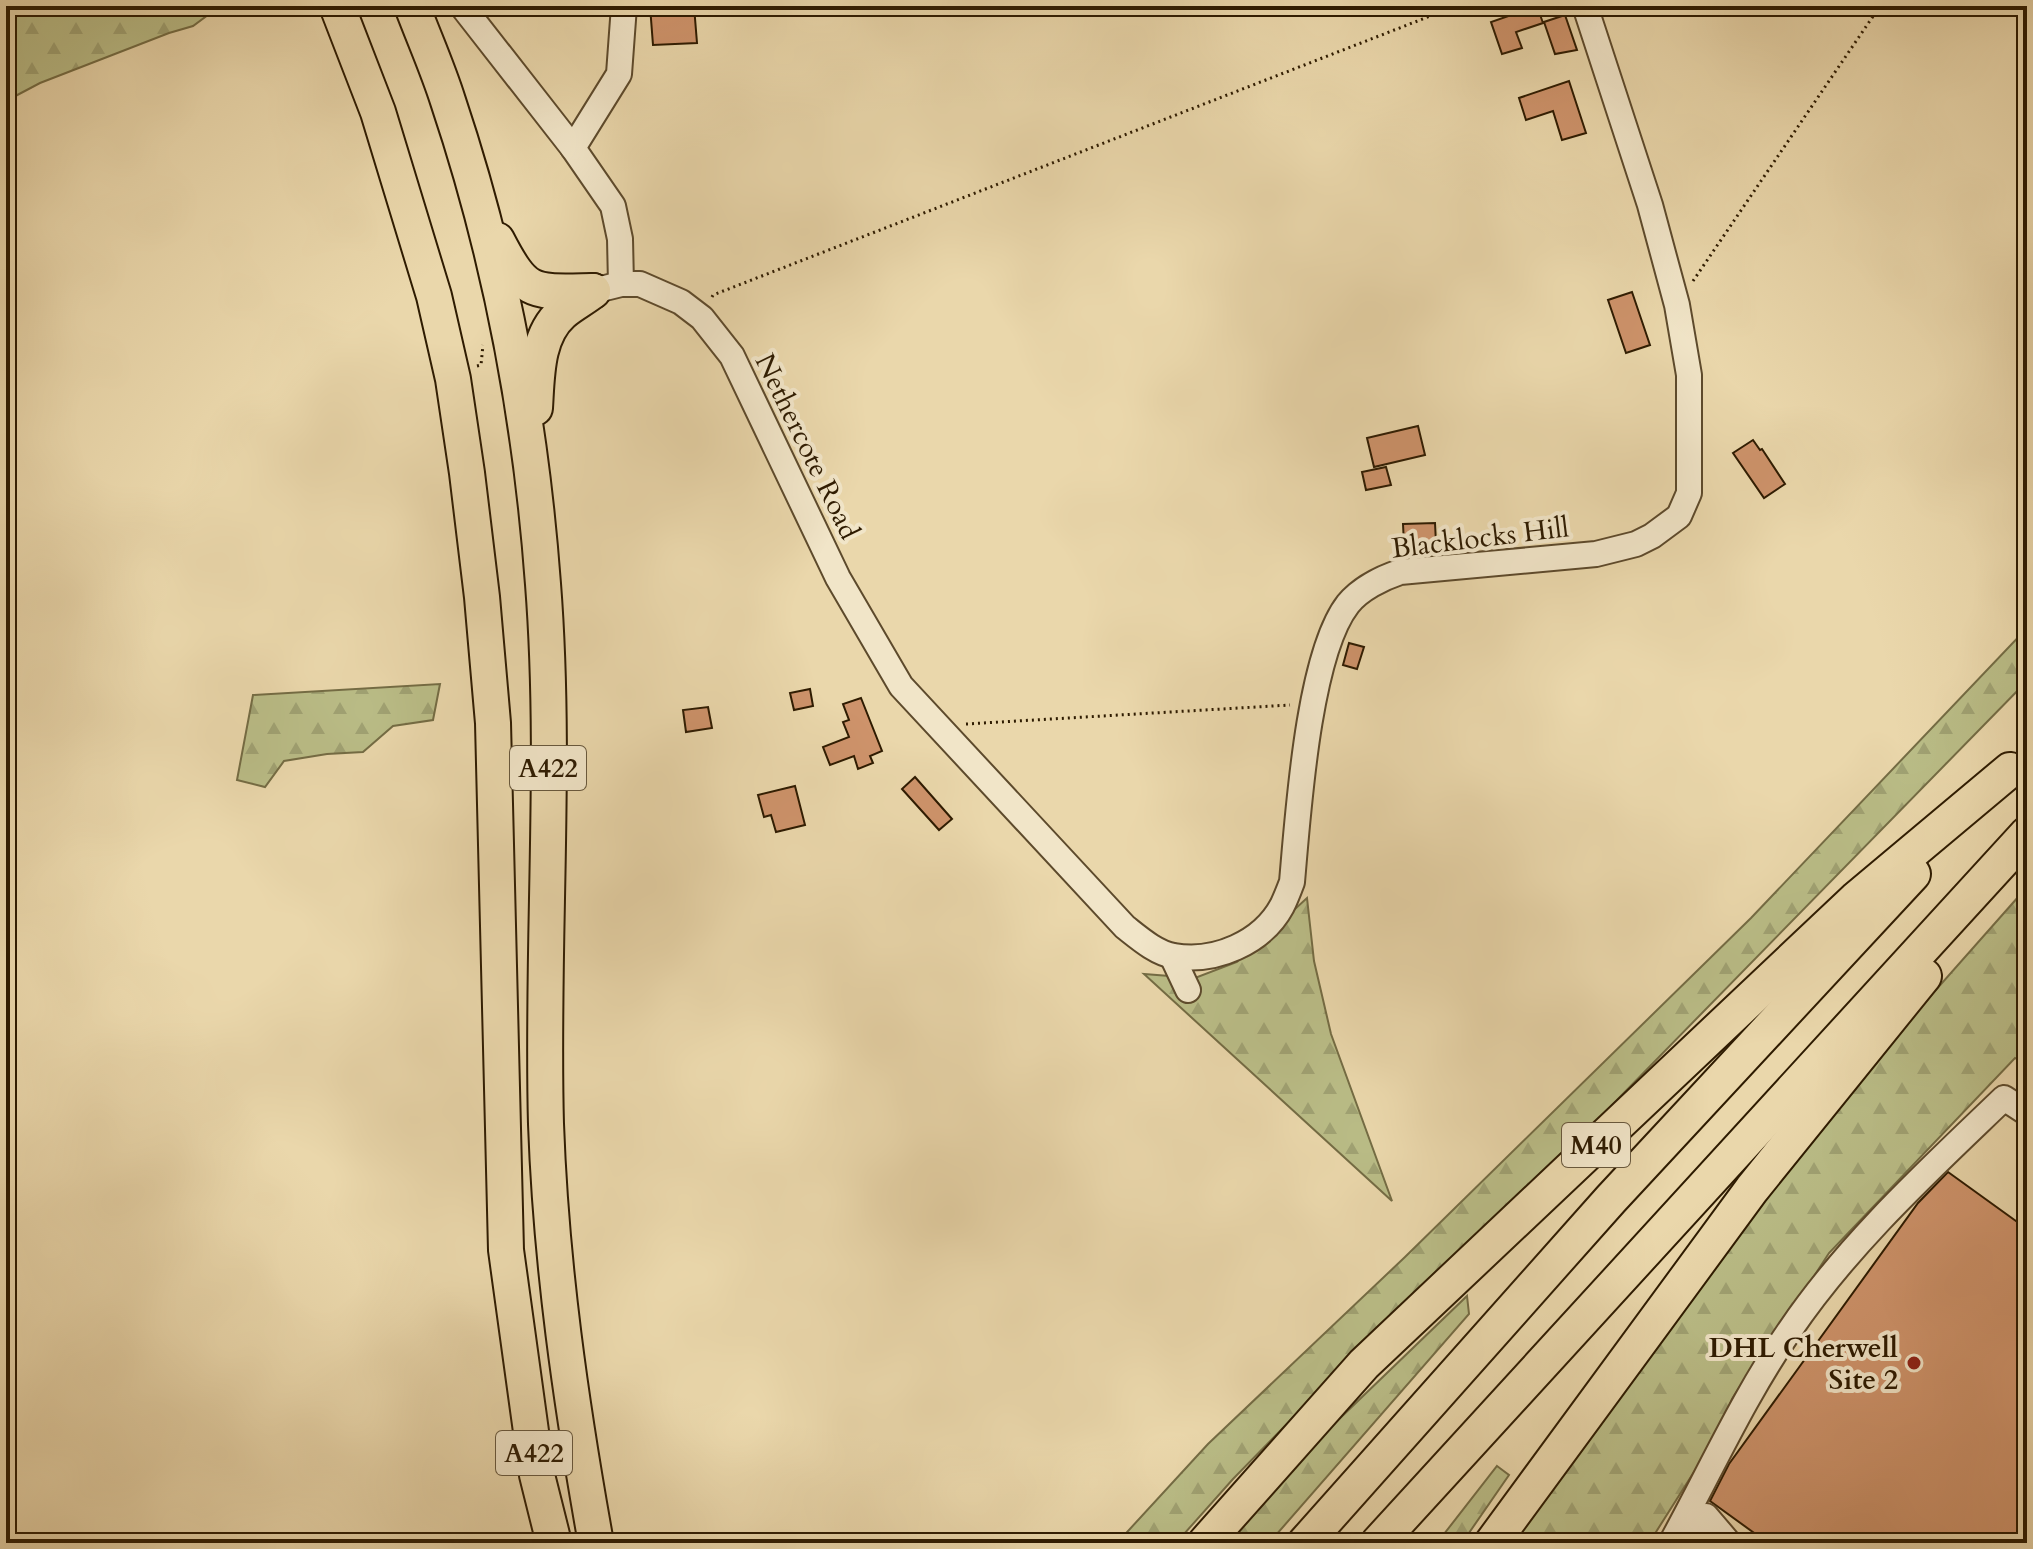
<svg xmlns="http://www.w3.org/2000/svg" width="2033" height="1549" font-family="Cardo,serif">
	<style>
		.forest { fill: url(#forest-firs); stroke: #746c44; stroke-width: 2 }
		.building { fill: #ce936b; stroke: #2e1b01; stroke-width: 2 }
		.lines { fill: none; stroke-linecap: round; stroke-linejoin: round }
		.minor-casing { stroke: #5d4a2c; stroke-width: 28 }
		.highway-casing { stroke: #2e1b01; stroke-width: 38 }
		.path { stroke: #2e1b01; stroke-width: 3; stroke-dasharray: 2 4; stroke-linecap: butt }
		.minor { stroke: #f1e5c8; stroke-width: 24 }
		.highway { stroke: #ead7ab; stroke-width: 34 }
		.poi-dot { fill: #8f2418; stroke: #f1e5c8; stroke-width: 3 }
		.labels { text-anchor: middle; stroke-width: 8; stroke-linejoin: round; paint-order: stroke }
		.shield { fill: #f1e5c8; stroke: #68583d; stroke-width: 2 }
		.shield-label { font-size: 26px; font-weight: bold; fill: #2e1b01 }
		.street-label { font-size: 28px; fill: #2e1b01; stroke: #f1e5c8 }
		.poi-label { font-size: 28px; font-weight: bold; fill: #2e1b01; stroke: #f1e5c8; text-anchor: end }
	</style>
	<defs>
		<pattern id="forest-firs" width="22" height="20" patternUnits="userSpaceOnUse" patternTransform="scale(2)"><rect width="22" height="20" fill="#babd87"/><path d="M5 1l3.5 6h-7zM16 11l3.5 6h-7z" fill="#a0a273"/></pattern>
	</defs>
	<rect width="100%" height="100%" fill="#ead7ab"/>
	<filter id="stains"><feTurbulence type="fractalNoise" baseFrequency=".0025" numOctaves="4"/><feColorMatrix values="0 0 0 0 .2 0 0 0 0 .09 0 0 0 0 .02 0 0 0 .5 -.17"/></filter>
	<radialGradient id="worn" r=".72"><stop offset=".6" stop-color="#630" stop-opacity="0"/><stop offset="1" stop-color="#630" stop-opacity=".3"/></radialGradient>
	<g class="forest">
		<polygon points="6,6 220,6 193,26 169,33 40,83 6,101"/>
		<polygon points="2027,628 2027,681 1521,1198 1365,1344 1233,1479 1176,1543 1117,1543 1208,1444 1405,1257 1751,918"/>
		<polygon points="440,684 433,720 393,726 363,752 327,754 284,761 265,787 237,780 253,695"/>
		<polygon points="2027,887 2027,978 2022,982 2027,988 2027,1065 2015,1058 1829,1253 1798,1301 1790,1308 1732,1399 1718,1434 1649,1543 1510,1543 1842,1096"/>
		<polygon points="1307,898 1314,961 1331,1034 1392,1201 1144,974 1195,978 1237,962"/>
		<polygon points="1467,1296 1469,1314 1269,1543 1218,1543 1281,1475"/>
		<polygon points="1497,1466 1509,1475 1462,1543 1437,1543"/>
	</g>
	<g class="building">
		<polygon points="650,6 694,6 697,43 653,45"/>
		<polygon points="1537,6 1543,23 1516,32 1522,48 1502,54 1491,22"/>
		<polygon points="1565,15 1577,50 1555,54 1544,22"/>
		<polygon points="1569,81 1586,133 1562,140 1553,111 1526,120 1519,98"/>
		<polygon points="1632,292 1650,345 1626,353 1608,300"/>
		<polygon points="1418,426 1425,455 1374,467 1367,438"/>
		<polygon points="1753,440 1760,450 1762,449 1785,484 1764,498 1733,453"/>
		<polygon points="1386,467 1391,485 1366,490 1362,472"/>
		<polygon points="1435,523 1436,543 1404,544 1403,524"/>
		<polygon points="1349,643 1364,647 1357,669 1343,665"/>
		<polygon points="810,689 813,706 794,710 790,693"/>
		<polygon points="861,698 882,751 870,756 873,763 858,769 854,756 830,765 823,747 849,737 843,722 849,720 843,704"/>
		<polygon points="708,707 712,728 686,732 683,710"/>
		<polygon points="915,777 952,819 939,830 902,789"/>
		<polygon points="795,786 805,825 776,832 771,815 764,817 758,795"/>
		<polygon points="1948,1172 2027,1229 2027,1543 1768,1543 1710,1501 1729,1464 1918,1203"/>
	</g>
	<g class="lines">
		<defs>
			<g id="minor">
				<polyline points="462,6 573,148 613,206 620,239 621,284"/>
				<polyline points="573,148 619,74 624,6"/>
				<path d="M593,291l28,-7h19l41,18 21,16 30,38 106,222 63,108 224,241c14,11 31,26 49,29 41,7 88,-13 108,-50 4,-8 7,-16 10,-24 6,-67 16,-227 56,-278 12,-15 34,-26 52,-32l196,-18 40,-10 16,-8 27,-20 10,-23v-118l-12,-70 -27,-100 -65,-199"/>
				<polyline points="1172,956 1188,990"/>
				<path d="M1671,1543c39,-71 73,-147 119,-213 59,-87 138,-159 214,-232l23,15"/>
				<polyline points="1696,1543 1690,1538 1706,1516 1729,1543"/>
			</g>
			<g id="highway">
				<polyline points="337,6 378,112 434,296 453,379 467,473 482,597 493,723 506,1250 537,1475 554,1543"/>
				<path d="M412,6c12,32 26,63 36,95 52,155 83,320 95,483 14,179 -2,360 3,540 5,141 25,280 50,419"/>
				<path d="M497,240c29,56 35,52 96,51"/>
				<path d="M535,408c2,-31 1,-72 27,-95 9,-8 21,-14 31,-22"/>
				<polyline points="1205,1543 1364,1364 1856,899 2010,770"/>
				<polyline points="1305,1543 1611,1199 1913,874"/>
				<polyline points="1378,1543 2027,834"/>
				<polyline points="1492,1543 1752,1189 1924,976"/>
			</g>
		</defs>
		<use href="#minor" class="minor-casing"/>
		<use href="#highway" class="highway-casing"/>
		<g class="path">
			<polyline points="1693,281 1880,6"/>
			<polyline points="712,297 713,295 1456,6"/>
			<polyline points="477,366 481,365 483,345"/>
			<polyline points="966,724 1290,705"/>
		</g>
		<use href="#minor" class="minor"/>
		<use href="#highway" class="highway"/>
	</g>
	<circle class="poi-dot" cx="1914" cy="1363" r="8"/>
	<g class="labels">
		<g class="shield">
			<rect x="510" y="746" width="76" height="44" rx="6"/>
			<rect x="1562" y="1123" width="68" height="44" rx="6"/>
			<rect x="496" y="1431" width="76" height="44" rx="6"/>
		</g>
		<g class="shield-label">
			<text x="548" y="777">A422</text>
			<text x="1596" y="1154">M40</text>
			<text x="534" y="1462">A422</text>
		</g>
		<g class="street-label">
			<text transform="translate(808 446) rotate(64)" y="10">Nethercote Road</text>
			<text transform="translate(1480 537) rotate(-7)" y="10">Blacklocks Hill</text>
		</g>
		<g class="poi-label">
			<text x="1898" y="1357">DHL Cherwell<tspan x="1898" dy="32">Site 2</tspan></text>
		</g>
	</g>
	<rect width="2033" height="1549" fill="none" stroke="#ead7ab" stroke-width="32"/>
	<rect x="8" y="8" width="2017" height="1533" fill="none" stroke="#2e1b01" stroke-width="4"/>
	<rect x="16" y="16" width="2001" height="1517" fill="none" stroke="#2e1b01" stroke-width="2"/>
	<rect width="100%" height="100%" filter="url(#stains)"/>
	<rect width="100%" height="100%" fill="url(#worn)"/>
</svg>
